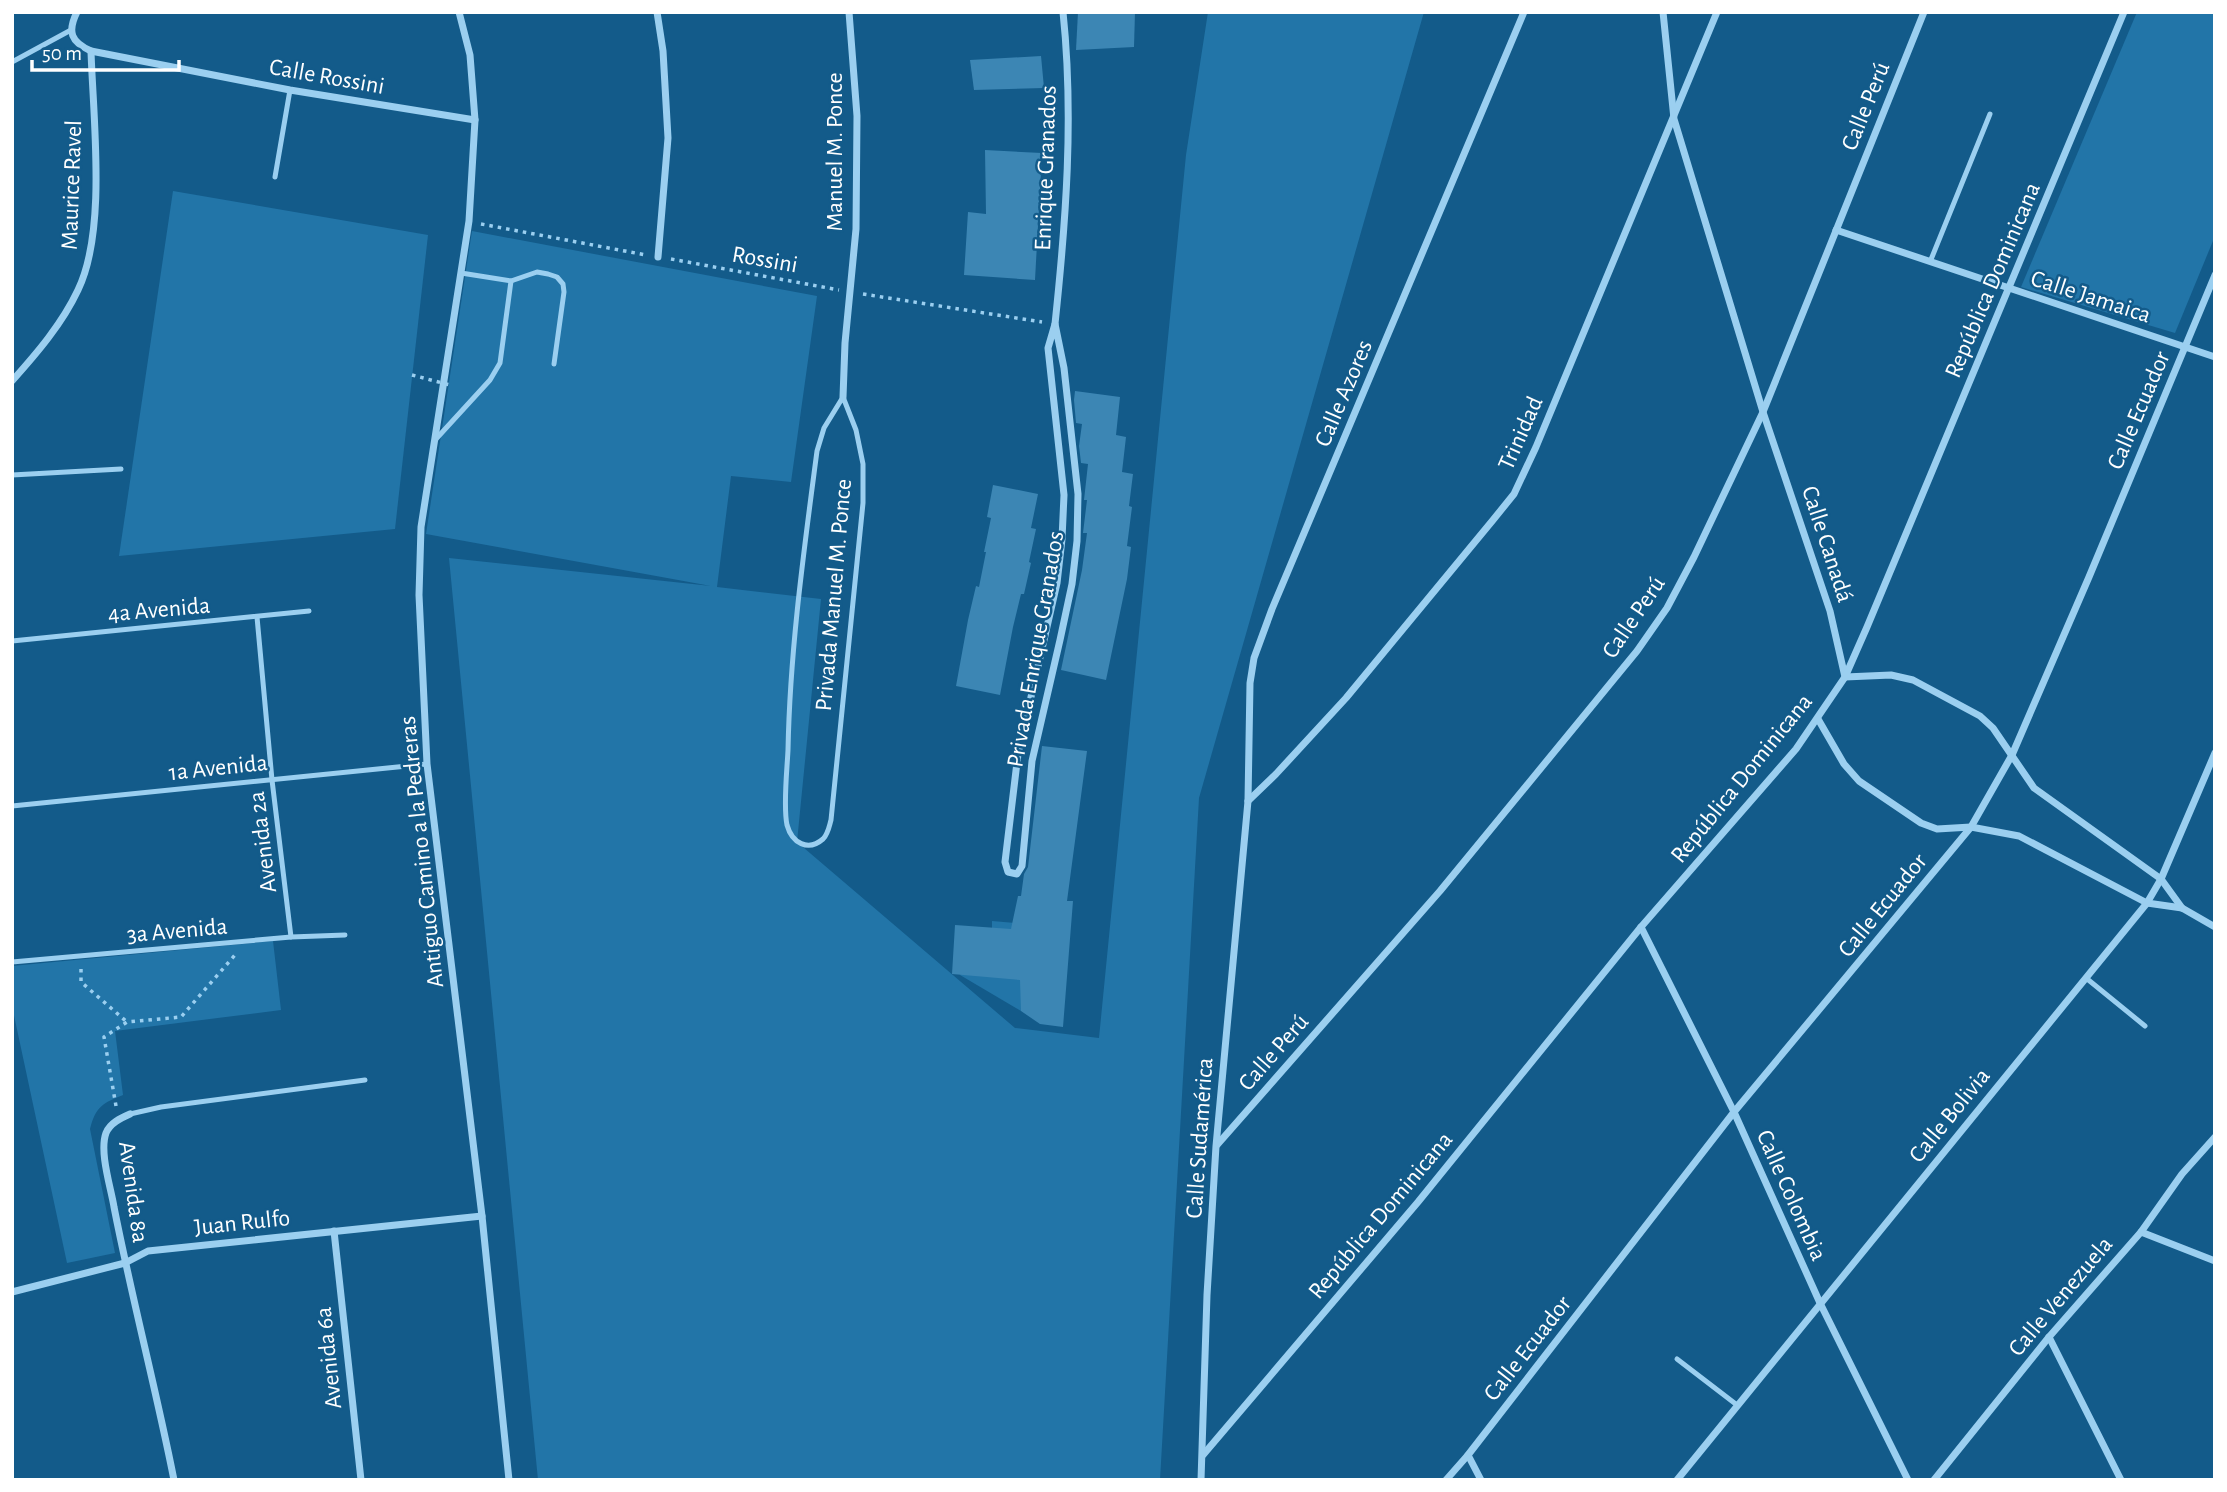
<svg xmlns="http://www.w3.org/2000/svg" width="2227" height="1492" font-family="'Alegreya Sans',sans-serif">
	<style>
		.green { fill: #2275a8 }
		.building { fill: #3c86b4 }
		.lines { fill: none; stroke-linecap: round; stroke-linejoin: round }
		.path { stroke: #9bcff0; stroke-width: 3.5; stroke-dasharray: 3.5 5; stroke-linecap: butt }
		.service { stroke: #9bcff0; stroke-width: 5 }
		.minor { stroke: #9bcff0; stroke-width: 7 }
		.path-bridge { stroke: #9bcff0; stroke-width: 3.5; stroke-dasharray: 3.5 5; stroke-linecap: butt }
		.labels { text-anchor: middle; stroke-width: 5; stroke-linejoin: round; paint-order: stroke }
		.street-label { font-size: 24px; fill: #fff; stroke: #135b8a }
	</style>
	<rect width="100%" height="100%" fill="#135b8a"/>
	<g class="green">
		<polygon points="1208,12 1424,12 1199,798 1160,1480 538,1480 449,558 711,586 426,534 472,231 817,296 791,482 731,476 717,587 821,599 797,842 1015,1028 1099,1038 1186,155"/>
		<polygon points="2137,12 2215,12 2215,236 2175,333 2021,287"/>
		<polygon points="173,191 428,235 395,529 119,556"/>
		<polygon points="992,921 1027,924 1021,1011 960,975 992,928"/>
		<path d="M273,941l8,69 -166,21 8,64c-20,8 -27,11 -33,34l25,124 -48,10 -55,-257v-40z"/>
	</g>
	<g class="building">
		<polygon points="1078,12 1135,12 1134,47 1076,50"/>
		<polygon points="1041,56 1044,88 974,90 970,60"/>
		<polygon points="985,150 1042,153 1035,280 964,275 968,212 986,214"/>
		<polygon points="1075,391 1120,397 1116,435 1126,437 1122,472 1133,474 1129,506 1132,507 1127,546 1131,547 1127,579 1106,680 1061,670 1082,570 1087,533 1083,533 1087,500 1084,500 1088,464 1081,463 1079,446 1082,424 1076,423 1074,400"/>
		<polygon points="993,485 1038,494 1031,528 1036,529 1029,562 1031,563 1024,594 1021,594 1013,627 1000,695 956,686 968,620 976,586 979,587 986,552 984,552 991,518 987,517"/>
		<polygon points="1042,746 1087,751 1067,901 1073,901 1063,1027 1040,1024 1021,1011 1020,980 952,974 955,925 1011,929 1018,896 1021,896 1024,874 1028,867"/>
	</g>
	<g class="lines">
		<g class="path">
			<polyline points="481,224 646,255"/>
			<polyline points="671,259 839,290"/>
			<polyline points="863,294 1042,322"/>
			<polyline points="81,969 81,982 127,1022"/>
			<polyline points="116,1106 104,1037 127,1022 181,1017 235,955"/>
		</g>
		<g class="service">
			<polyline points="12,62 71,30"/>
			<polyline points="275,177 290,90"/>
			<polyline points="1930,262 1990,114"/>
			<polyline points="461,273 511,281 537,272 548,274 557,277 563,284 564,292 554,364"/>
			<path d="M843,397l13,33 7,34v39l-32,317c-2,7 -3,14 -8,19 -15,13 -31,4 -36,-14 -4,-19 0,-54 1,-75 2,-101 16,-200 29,-299l7,-23z"/>
			<polyline points="436,439 490,380 500,363 511,281"/>
			<polyline points="12,475 121,469"/>
			<polyline points="257,617 272,780 291,937"/>
			<polyline points="12,641 309,611"/>
			<polyline points="12,806 427,764"/>
			<polyline points="12,962 291,937 345,935"/>
			<polyline points="2086,978 2145,1026"/>
			<polyline points="130,1114 161,1107 365,1080"/>
			<polyline points="1677,1359 1737,1405"/>
		</g>
		<g class="minor">
			<path d="M77,12c-10,20 -6,30 14,39l199,39 185,30"/>
			<polyline points="459,12 470,55 475,120 469,221 421,527 419,595 427,764 482,1216 509,1480"/>
			<polyline points="657,12 663,51 668,138 658,257"/>
			<polyline points="1663,12 1674,119 1763,412 1830,611 1845,677 1891,675 1913,680 1980,716 1993,728 2034,788 2161,879 2182,908"/>
			<polyline points="1836,230 2215,357"/>
			<polygon points="1055,324 1064,368 1078,494 1077,541 1072,584 1060,640 1032,761 1022,866 1017,874 1008,872 1005,862 1018,754 1057,583 1062,539 1064,495 1048,348"/>
			<path d="M1055,324c11,-104 19,-207 8,-312"/>
			<path d="M12,381c25,-28 50,-57 66,-91 29,-60 15,-172 13,-239"/>
			<polyline points="843,397 845,343 856,229 857,116 849,12"/>
			<polyline points="1818,719 1844,764 1859,781 1921,823 1937,829 1971,827 2019,836 2147,903 2182,908 2215,927"/>
			<polyline points="1248,801 1276,774 1346,698 1493,520 1514,494 1536,447 1717,12"/>
			<polyline points="1641,927 1734,1112 1820,1303 1908,1480"/>
			<path d="M130,1114c-9,4 -20,9 -24,19 -7,19 5,55 8,74 18,92 42,182 60,273"/>
			<polyline points="1217,1145 1440,891 1637,651 1667,608 1694,557 1763,412 1924,12"/>
			<polyline points="334,1231 361,1480"/>
			<polyline points="2141,1232 2215,1261"/>
			<polyline points="12,1292 125,1263 148,1251 482,1216"/>
			<polyline points="2049,1337 2121,1480"/>
			<polyline points="1203,1455 1418,1202 1641,927 1796,749 1845,677 1867,627 2124,12"/>
			<polyline points="1468,1455 1481,1480"/>
			<polyline points="1201,1480 1207,1295 1216,1146 1248,801 1250,683 1254,658 1272,609 1524,12"/>
			<polyline points="1446,1480 1468,1455 1734,1112 1971,827 2012,755 2089,577 2215,275"/>
			<polyline points="1677,1480 2147,903 2161,879 2215,753"/>
			<polyline points="1934,1480 2049,1337 2141,1232 2182,1174 2215,1137"/>
		</g>
		<polyline class="path-bridge" points="412,375 450,385"/>
	</g>
	<g class="labels">
		<g class="street-label">
			<text transform="translate(327 76) rotate(10)" y="8">Calle Rossini</text>
			<text transform="translate(1865 106) rotate(-68)" y="8">Calle Perú</text>
			<text transform="translate(834 152) rotate(-90)" y="8">Manuel M. Ponce</text>
			<text transform="translate(1045 168) rotate(-88)" y="8">Enrique Granados</text>
			<text transform="translate(71 185) rotate(-88)" y="8">Maurice Ravel</text>
			<text transform="translate(765 259) rotate(10)" y="8">Rossini</text>
			<text transform="translate(1992 280) rotate(-67)" y="8">República Dominicana</text>
			<text transform="translate(2091 296) rotate(18)" y="8">Calle Jamaica</text>
			<text transform="translate(1343 393) rotate(-67)" y="8">Calle Azores</text>
			<text transform="translate(2138 410) rotate(-67)" y="8">Calle Ecuador</text>
			<text transform="translate(1520 433) rotate(-66)" y="8">Trinidad</text>
			<text transform="translate(1828 544) rotate(72)" y="8">Calle Canadá</text>
			<text transform="translate(833 595) rotate(-85)" y="8">Privada Manuel M. Ponce</text>
			<text transform="translate(159 609) rotate(-5)" y="8">4a Avenida</text>
			<text transform="translate(1633 617) rotate(-56)" y="8">Calle Perú</text>
			<text transform="translate(1035 649) rotate(-80)" y="8">Privada Enrique Granados</text>
			<text transform="translate(218 767) rotate(-6)" y="8">1a Avenida</text>
			<text transform="translate(1741 778) rotate(-51)" y="8">República Dominicana</text>
			<text transform="translate(262 842) rotate(-97)" y="8">Avenida 2a</text>
			<text transform="translate(421 852) rotate(-96)" y="8">Antiguo Camino a la Pedreras</text>
			<text transform="translate(1882 905) rotate(-51)" y="8">Calle Ecuador</text>
			<text transform="translate(177 930) rotate(-5)" y="8">3a Avenida</text>
			<text transform="translate(1273 1052) rotate(-49)" y="8">Calle Perú</text>
			<text transform="translate(1949 1115) rotate(-51)" y="8">Calle Bolivia</text>
			<text transform="translate(1199 1138) rotate(-86)" y="8">Calle Sudamérica</text>
			<text transform="translate(134 1192) rotate(82)" y="8">Avenida 8a</text>
			<text transform="translate(1792 1195) rotate(66)" y="8">Calle Colombia</text>
			<text transform="translate(1380 1215) rotate(-50)" y="8">República Dominicana</text>
			<text transform="translate(242 1222) rotate(-6)" y="8">Juan Rulfo</text>
			<text transform="translate(2060 1296) rotate(-50)" y="8">Calle Venezuela</text>
			<text transform="translate(1527 1348) rotate(-52)" y="8">Calle Ecuador</text>
			<text transform="translate(328 1358) rotate(-96)" y="8">Avenida 6a</text>
		</g>
	</g>
	<rect width="2227" height="1492" fill="none" stroke="#ffffff" stroke-width="28"/>
	<path d="M32 60v10h147v-10" fill="none" stroke="#ffffff" stroke-width="3.5"/>
	<text x="42" y="60" font-size="21" fill="#ffffff" stroke="#135b8a" stroke-width="5" paint-order="stroke">50 m</text>
</svg>
